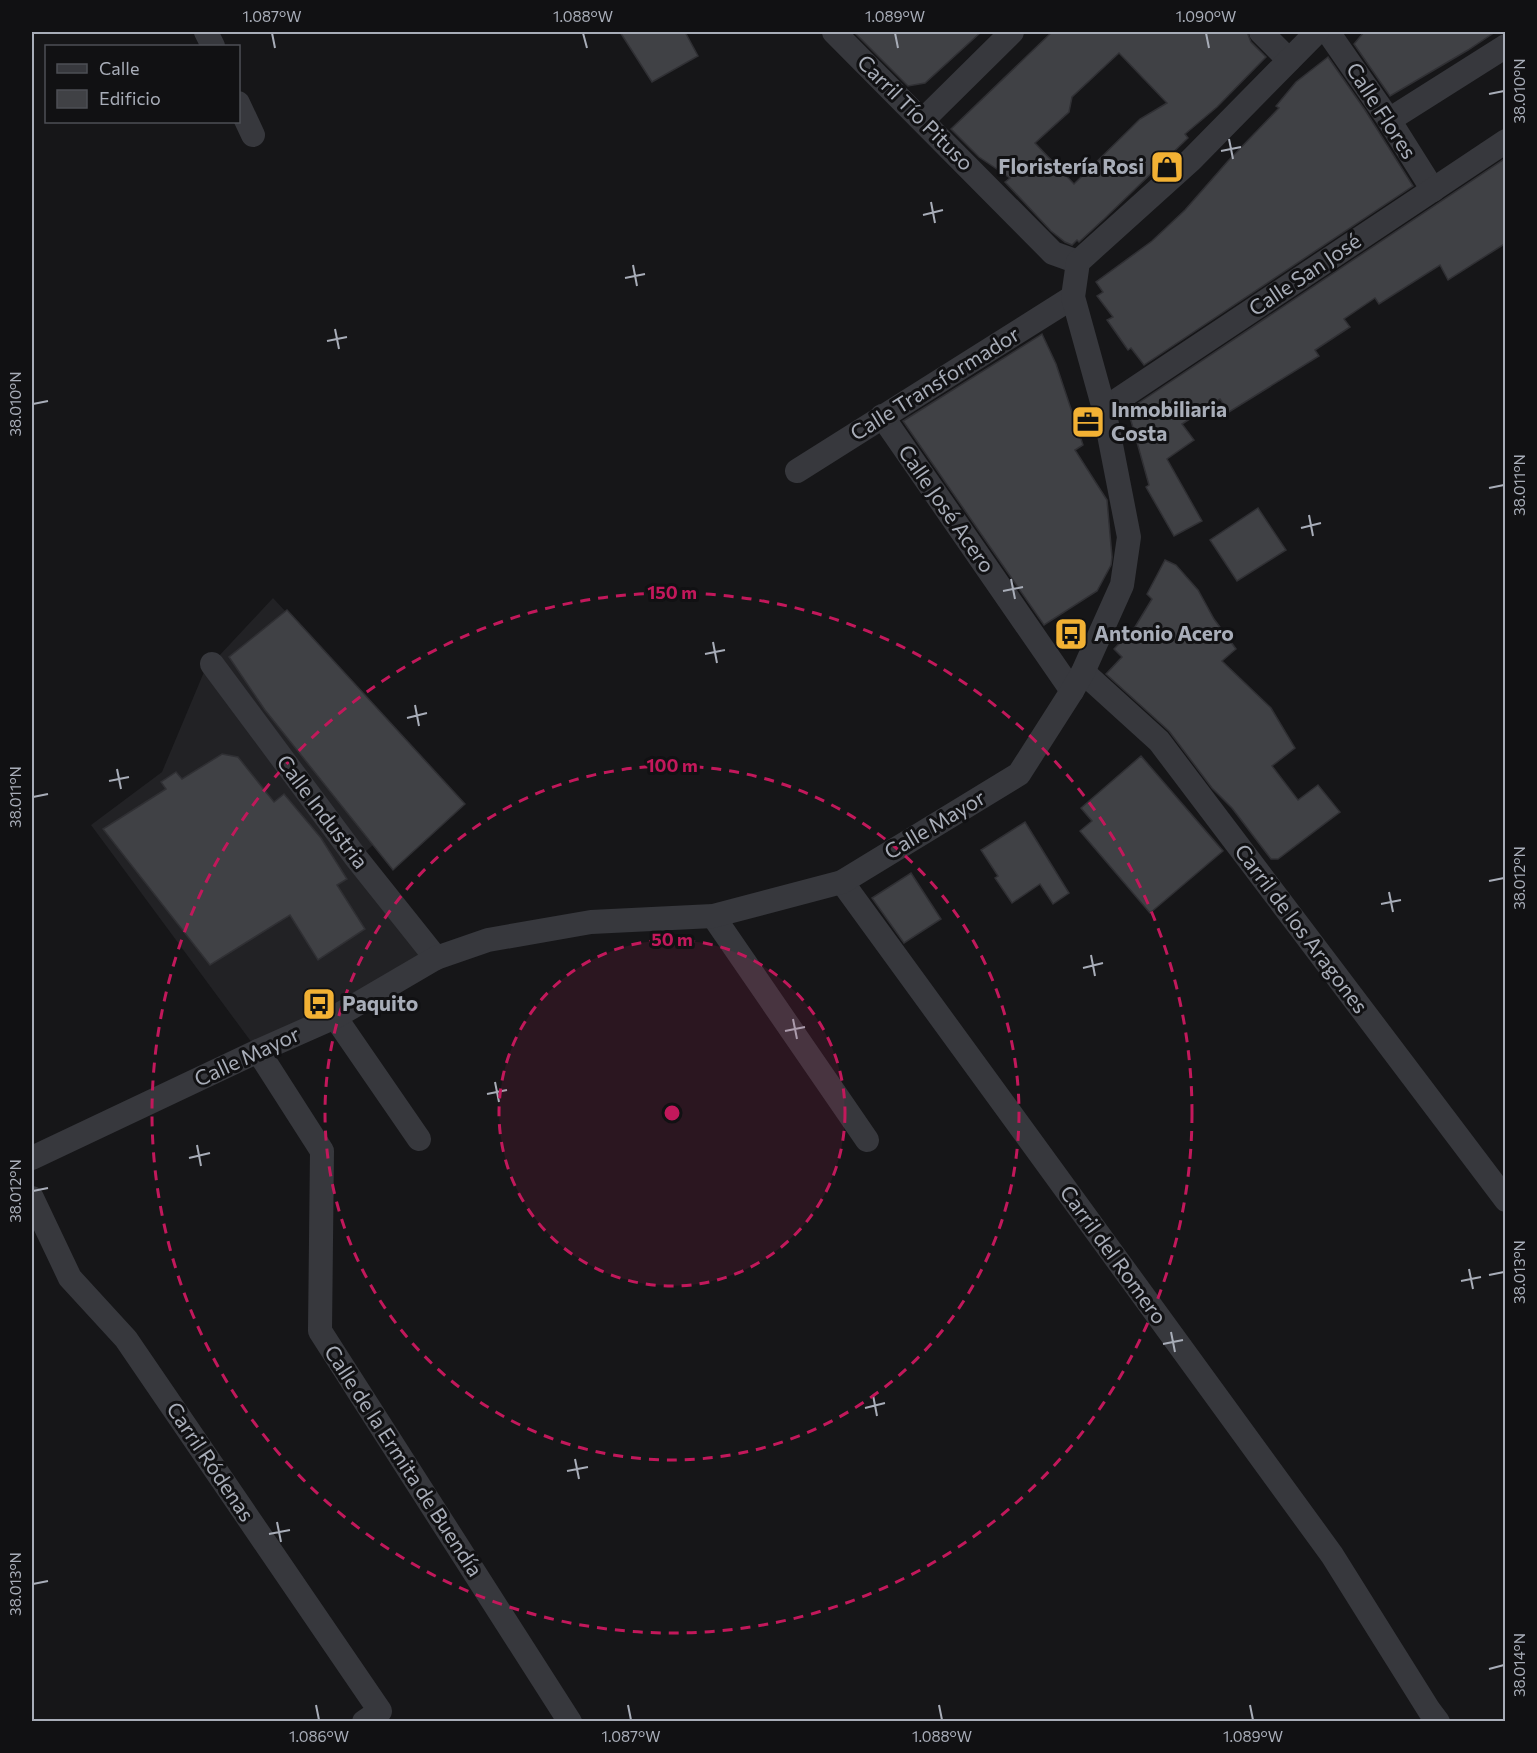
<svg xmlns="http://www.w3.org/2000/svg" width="1537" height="1753" font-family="Commissioner,sans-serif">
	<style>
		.built { fill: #222225 }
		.building { fill: #404145; stroke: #303034; stroke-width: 1.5; fill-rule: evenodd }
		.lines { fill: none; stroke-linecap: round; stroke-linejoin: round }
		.minor { stroke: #37383d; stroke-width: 24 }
		.ticks { fill: none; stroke: #a8adb8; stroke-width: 2 }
		.ring { fill: none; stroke: #c2185b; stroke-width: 3; stroke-dasharray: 10 8 }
		.labels { text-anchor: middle; stroke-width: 6; stroke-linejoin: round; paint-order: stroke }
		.street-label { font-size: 21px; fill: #a8adb8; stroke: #111113 }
		.poi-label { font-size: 21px; font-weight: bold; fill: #a8adb8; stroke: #111113; text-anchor: start }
		.centre { fill: #c2185b; stroke: #111113; stroke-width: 3 }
		.ring-label { font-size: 18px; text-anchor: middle; font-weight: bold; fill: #c2185b; stroke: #111113; stroke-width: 6; stroke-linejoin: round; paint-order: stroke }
		.neatline { fill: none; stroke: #a8adb8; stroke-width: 2 }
		.ticks-label { font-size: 15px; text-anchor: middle; fill: #a8adb8 }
	</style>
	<rect width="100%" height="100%" fill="#161618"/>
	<polygon class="built" points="273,598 444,783 357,859 436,958 258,1051 91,825 162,772 204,672"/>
	<g class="building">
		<polygon points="620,32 685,32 698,56 652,82"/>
		<polygon points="854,32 981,32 925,83 908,86"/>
		<path d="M1052,32h195l4,10 15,15 -49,50 -32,27 3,4 -84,81 -25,23 -2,-2 -5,5 -7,-3 -14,-11 -46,-49 5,-4 -31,-21 -28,-28zM1119,53l48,50 -27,16 -66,65 -39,-41 34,-31 3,-15z"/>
		<polygon points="1364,32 1495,32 1468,50 1390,96 1354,44"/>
		<polygon points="1328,57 1365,110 1413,186 1144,365 1131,348 1128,350 1107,320 1113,317 1097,296 1103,292 1096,282 1152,241 1185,210 1228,161 1279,108 1276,106 1296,82"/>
		<polygon points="1506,158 1506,243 1448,280 1440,265 1379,304 1375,298 1344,319 1350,327 1315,350 1319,356 1229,412 1220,399 1182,424 1194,440 1167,459 1202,521 1174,536 1146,487 1149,485 1128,410"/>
		<polygon points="1042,334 1056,364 1083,445 1075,450 1107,500 1112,557 1111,565 1097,591 1044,625 903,421"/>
		<polygon points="1258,508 1286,550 1237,581 1210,540"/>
		<polygon points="1165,560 1176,565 1198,590 1214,619 1236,649 1222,661 1271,708 1295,748 1272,766 1298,800 1318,785 1340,812 1278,859 1271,859 1232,808 1212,788 1169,731 1106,674 1122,657 1114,649 1135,627 1152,599 1147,594"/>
		<polygon points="287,610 465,804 393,870 265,710 229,657"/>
		<polygon points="222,754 238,757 274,802 284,794 321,838 347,879 337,885 365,929 318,960 290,915 210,965 103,829 166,789 161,782 176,772 182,779"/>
		<polygon points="1141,756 1223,851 1150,913 1080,831 1092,821 1081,808"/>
		<polygon points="1025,822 1069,893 1053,904 1040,884 1012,903 995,878 998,876 981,850"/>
		<polygon points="911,873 941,919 904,943 872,898"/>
	</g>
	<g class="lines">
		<g class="minor">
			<polyline points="206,32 213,46"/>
			<polyline points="834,32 1053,253 1078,262"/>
			<polyline points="1261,32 1289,60"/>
			<polyline points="1328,32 1389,120 1433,190"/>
			<polyline points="238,103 253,135"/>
			<polyline points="923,120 1012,32"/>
			<polyline points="1389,120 1506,46"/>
			<polyline points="1104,409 1506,141"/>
			<polyline points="882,416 1072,691"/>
			<polyline points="797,471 1073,297"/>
			<polyline points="212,664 357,859 436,958"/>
			<polyline points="1083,672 1159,741 1506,1200"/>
			<polyline points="842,882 1332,1555 1429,1710 1438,1722"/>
			<polyline points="713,916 867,1140"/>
			<polyline points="335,1017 419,1139"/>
			<polyline points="258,1051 322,1151 320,1331 570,1722"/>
			<polyline points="32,1158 258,1051 335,1017 436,958 488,940 591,922 713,916 842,882 1019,774 1072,691 1083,672 1122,585 1129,537 1104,409 1073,297 1078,262 1191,160 1317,32"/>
			<polyline points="32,1198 70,1278 126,1339 380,1711 364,1722"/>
		</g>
	</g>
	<path class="ticks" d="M272,33l3,15M583,33l4,15M895,33l3,15M1206,33l3,15M1489,94l15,-3M1229,139l4,20M1221,151l20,-4M931,202l4,21M923,215l20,-5M633,265l4,21M625,278l20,-4M335,329l4,20M327,341l20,-4M33,404l15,-3M1489,488l15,-3M1309,515l4,21M1301,528l20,-5M1011,579l4,20M1003,591l20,-4M713,642l4,21M705,654l20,-4M415,705l4,21M407,718l20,-5M117,769l4,20M109,781l20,-4M33,797l15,-3M1489,881l15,-3M1389,892l4,20M1381,904l20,-4M1091,955l4,21M1083,968l20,-5M793,1019l4,20M785,1031l20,-4M495,1082l4,20M487,1094l20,-4M197,1145l4,21M189,1158l21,-5M33,1191l15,-3M1469,1269l4,20M1489,1275l15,-3M1461,1281l20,-4M1171,1332l4,20M1163,1344l20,-4M873,1395l4,21M865,1408l20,-5M575,1459l4,20M567,1471l21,-4M277,1522l4,20M269,1534l21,-4M33,1584l15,-3M1489,1669l15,-4M316,1705l3,15M628,1705l3,15M939,1705l3,15M1250,1705l3,15"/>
	<circle cx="672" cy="1113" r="173" fill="#c2185b" fill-opacity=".12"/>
	<g class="ring">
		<circle cx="672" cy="1113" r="173"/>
		<circle cx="672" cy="1113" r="347"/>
		<circle cx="672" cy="1113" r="520"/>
	</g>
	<defs>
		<symbol id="shop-square" viewBox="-11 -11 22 22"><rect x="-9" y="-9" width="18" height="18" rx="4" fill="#f2b134" stroke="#111113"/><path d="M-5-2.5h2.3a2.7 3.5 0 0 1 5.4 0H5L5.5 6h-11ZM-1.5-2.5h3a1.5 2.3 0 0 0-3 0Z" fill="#111"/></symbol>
		<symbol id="office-square" viewBox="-11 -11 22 22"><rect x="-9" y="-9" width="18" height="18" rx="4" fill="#f2b134" stroke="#111113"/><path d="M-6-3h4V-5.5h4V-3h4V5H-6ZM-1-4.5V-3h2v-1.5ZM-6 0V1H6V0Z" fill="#111"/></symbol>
		<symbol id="bus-square" viewBox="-11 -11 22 22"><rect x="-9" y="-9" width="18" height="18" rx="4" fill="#f2b134" stroke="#111113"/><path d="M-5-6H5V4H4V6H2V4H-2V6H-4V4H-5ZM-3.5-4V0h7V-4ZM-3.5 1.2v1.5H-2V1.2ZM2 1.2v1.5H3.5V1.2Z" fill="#111"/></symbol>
	</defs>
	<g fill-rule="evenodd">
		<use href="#shop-square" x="1148" y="148" width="38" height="38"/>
		<use href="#office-square" x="1069" y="403" width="38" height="38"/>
		<use href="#bus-square" x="1052" y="615" width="38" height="38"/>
		<use href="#bus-square" x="300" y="985" width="38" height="38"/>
	</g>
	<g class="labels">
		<g class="street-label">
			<text transform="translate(1381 111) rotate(57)" y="7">Calle Flores</text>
			<text transform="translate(915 113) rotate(45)" y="7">Carril Tío Pituso</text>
			<text transform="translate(1305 275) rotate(-34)" y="7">Calle San José</text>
			<text transform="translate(935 384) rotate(-32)" y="7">Calle Transformador</text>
			<text transform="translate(946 509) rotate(55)" y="7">Calle José Acero</text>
			<text transform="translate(322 812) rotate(53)" y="7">Calle Industria</text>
			<text transform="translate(935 825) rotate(-31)" y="7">Calle Mayor</text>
			<text transform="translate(1301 929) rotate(53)" y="7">Carril de los Aragones</text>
			<text transform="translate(247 1057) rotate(-25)" y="7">Calle Mayor</text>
			<text transform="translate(1113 1255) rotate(54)" y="7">Carril del Romero</text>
			<text transform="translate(403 1461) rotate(57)" y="7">Calle de la Ermita de Buendía</text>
			<text transform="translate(210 1462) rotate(56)" y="7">Carril Ródenas</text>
		</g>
		<g class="poi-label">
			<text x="1144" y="174" text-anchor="end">Floristería Rosi</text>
			<text x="1111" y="417">Inmobiliaria<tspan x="1111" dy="24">Costa</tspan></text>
			<text x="1094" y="641">Antonio Acero</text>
			<text x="342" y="1011">Paquito</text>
		</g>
	</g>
	<circle cx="672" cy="1113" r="9" class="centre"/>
	<g class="ring-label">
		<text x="672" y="599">150 m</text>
		<text x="672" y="772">100 m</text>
		<text x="672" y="946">50 m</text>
	</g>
	<rect width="1537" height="1753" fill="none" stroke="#111113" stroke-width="66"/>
	<rect x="45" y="45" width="195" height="78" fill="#111113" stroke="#4d4f55" stroke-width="1.5"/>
	<rect x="57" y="64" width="30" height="9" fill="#37383d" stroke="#4d4f55" stroke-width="1.5"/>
	<text x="99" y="75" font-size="18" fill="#a8adb8">Calle</text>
	<rect x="57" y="90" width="30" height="18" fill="#404145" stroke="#4d4f55" stroke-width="1.5"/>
	<text x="99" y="105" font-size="18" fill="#a8adb8">Edificio</text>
	<rect x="33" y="33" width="1471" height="1687" class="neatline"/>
	<g class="ticks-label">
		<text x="272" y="22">1.087°W</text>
		<text x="583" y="22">1.088°W</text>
		<text x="895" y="22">1.089°W</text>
		<text x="1206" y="22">1.090°W</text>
		<text transform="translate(1520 91) rotate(-90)" y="5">38.010°N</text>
		<text transform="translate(16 404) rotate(-90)" y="5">38.010°N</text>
		<text transform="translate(1520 485) rotate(-90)" y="5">38.011°N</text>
		<text transform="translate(16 797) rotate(-90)" y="5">38.011°N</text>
		<text transform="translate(1520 878) rotate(-90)" y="5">38.012°N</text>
		<text transform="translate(16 1191) rotate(-90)" y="5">38.012°N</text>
		<text transform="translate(1520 1272) rotate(-90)" y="5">38.013°N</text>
		<text transform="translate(16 1584) rotate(-90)" y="5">38.013°N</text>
		<text transform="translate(1520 1665) rotate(-90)" y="5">38.014°N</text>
		<text x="319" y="1742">1.086°W</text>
		<text x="631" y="1742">1.087°W</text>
		<text x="942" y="1742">1.088°W</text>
		<text x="1253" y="1742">1.089°W</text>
	</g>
</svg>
